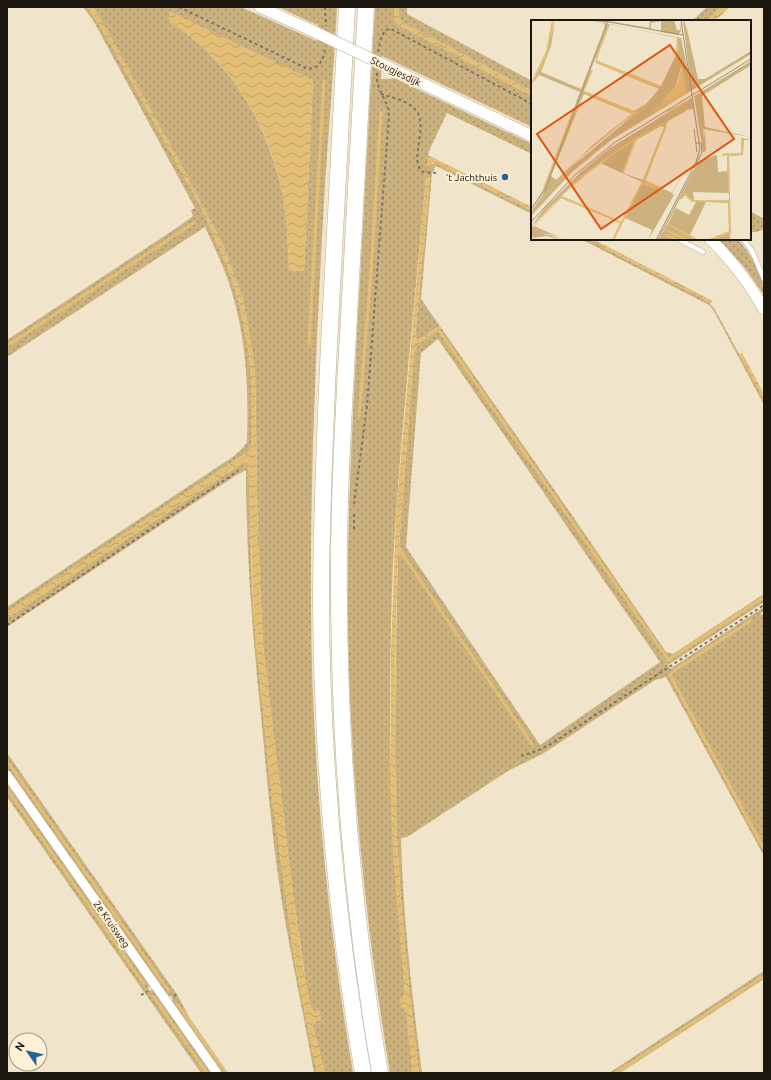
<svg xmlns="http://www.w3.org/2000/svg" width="771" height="1080" font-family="Ubuntu,sans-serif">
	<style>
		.grass { fill: url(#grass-dots); fill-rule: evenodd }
		.water { fill: url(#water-waves) }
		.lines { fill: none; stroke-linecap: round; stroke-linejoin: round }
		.stream { stroke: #e3bf75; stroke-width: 3 }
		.service-casing { stroke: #bcb098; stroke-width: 5.5 }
		.minor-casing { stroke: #bcb098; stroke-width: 10 }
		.tertiary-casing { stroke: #bcb098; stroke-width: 12 }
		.motorway-casing { stroke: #bcb098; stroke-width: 17 }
		.path { stroke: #7c7464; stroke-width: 2; stroke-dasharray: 3 3; stroke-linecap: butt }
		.service { stroke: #fff; stroke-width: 4.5 }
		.minor { stroke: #fff; stroke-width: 9 }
		.tertiary { stroke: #fff; stroke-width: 11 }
		.motorway { stroke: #fff; stroke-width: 16 }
		.tertiary-bridge-casing { stroke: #bcb098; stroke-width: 12; stroke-linecap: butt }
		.tertiary-bridge { stroke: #fff; stroke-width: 11 }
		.poi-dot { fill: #256299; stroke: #fef1d8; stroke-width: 1.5 }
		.labels { text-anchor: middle; stroke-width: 4; stroke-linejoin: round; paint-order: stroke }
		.street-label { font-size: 10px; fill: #1b170e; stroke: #fef1d8 }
		.poi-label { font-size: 10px; fill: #1b170e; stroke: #fef1d8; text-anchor: end }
		.inset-river { fill: none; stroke: #e3bf75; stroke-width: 2 }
		.inset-road { fill: none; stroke: #9b927f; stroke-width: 1 }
		.view { fill: #de560c; fill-opacity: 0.15; stroke: #de560c; stroke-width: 2 }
		.inset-edge { fill: none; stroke: #1b170e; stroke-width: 2 }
	</style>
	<defs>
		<pattern id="grass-dots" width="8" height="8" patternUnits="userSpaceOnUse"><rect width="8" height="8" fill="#cbb17e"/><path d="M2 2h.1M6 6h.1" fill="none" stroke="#a48f66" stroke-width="1.8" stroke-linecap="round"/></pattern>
		<pattern id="water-waves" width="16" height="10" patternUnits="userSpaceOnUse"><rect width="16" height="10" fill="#e3bf75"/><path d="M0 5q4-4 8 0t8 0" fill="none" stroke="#c2a364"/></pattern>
	</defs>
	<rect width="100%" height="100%" fill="#f0e4cb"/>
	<g class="grass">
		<path d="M83,7h5l21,34 92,166 27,61 12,38 9,48 2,25v67l-2,5 -6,4 -236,157v-5l227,-151 9,-8 4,-6c2,-58 -1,-115 -22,-170 -6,-15 -13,-30 -20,-45l-198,130v-17l171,-113 15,-11 -2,-6 4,-2 -102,-188z"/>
		<path d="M93,7h148l76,34 1,-19 -1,3 -39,-18h59c-3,59 -8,118 -12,177 -8,141 -15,283 -14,424 1,156 16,311 42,465h-28l-12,-46 2,-5 6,-3 -4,-7 -4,-2 -2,-3 -4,-16 -14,-96 -30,-249 -5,-105 -3,-166 -6,-45 -7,-34 -19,-51 -45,-86zM169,21l144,59 -9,191 -15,-1c-1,-26 -2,-53 -7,-79 -17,-73 -50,-128 -113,-170z"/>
		<path d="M375,7h19v12l5,6 133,71v31l-150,-71 -1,23h10l1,-2 140,67v10l-85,-41 -18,38 -1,4 4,9 3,-1 97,48v3l-96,-48 -4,7 -11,126 146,209 99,144 7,2 91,-60v8l-96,63 2,4 94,-62v4l-4,3 1,1 3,-2v243l-98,-179 -11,3 -111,73 -36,18 -101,66 -6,1c2,78 11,157 21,235h-3c-10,-78 -18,-156 -22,-235 -4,-93 -1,-187 1,-281l5,-3 -4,-9 15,-192c3,-12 18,-17 27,-24l-2,-3 -18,12 -3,1 -3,-2 15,-160h-4c-10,112 -22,224 -30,336 -5,72 -6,145 -6,217 -1,88 8,175 15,263l-4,15h3l2,4 7,61h-23c-24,-145 -39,-291 -42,-438 -2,-101 4,-201 9,-301 6,-109 12,-218 18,-327zM438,339l222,323 -120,83 -134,-198 15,-194z"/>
		<polygon points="398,7 407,7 407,14 532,81 532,91 402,22 399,18"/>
		<polygon points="707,7 721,7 707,21 692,21"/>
		<path d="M750,211l14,8v9c-4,4 -9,5 -14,4z"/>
		<polygon points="581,239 587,239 711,303 710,304 714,308 764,400 764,405 714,311 709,305"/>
		<path d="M719,239h19c13,16 26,35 26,56l-19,-27z"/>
		<path d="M244,462l4,1 1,4 2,91 3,63 17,168 24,174 22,110h-3c-9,-51 -20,-102 -29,-153 -11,-64 -17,-129 -23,-194 -9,-85 -16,-170 -16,-256l-11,6 -228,151v-9z"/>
		<polygon points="7,753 178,996 189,1017 228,1073 220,1073 171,1001 173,999 171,996 168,996 7,771"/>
		<polygon points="7,779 150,985 148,988 150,991 153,989 214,1073 201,1073 7,797"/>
		<polygon points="764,971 764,979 620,1073 609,1073"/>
	</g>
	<g class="water">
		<polygon points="88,7 93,7 101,19 178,159 223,245 242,296 249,330 255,375 258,541 263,646 293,895 303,967 311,1007 314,1011 320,1011 321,1019 315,1022 313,1027 325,1073 317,1073 295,963 271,789 254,621 248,463 244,462 239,465 7,618 7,612 243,455 249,451 251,446 251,379 249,354 240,306 228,268 201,207 109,41"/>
		<polygon points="394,7 398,7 399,18 402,22 532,91 532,96 399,25 394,19"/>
		<polygon points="721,7 730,7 715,21 707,21"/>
		<path d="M169,11l144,69 -9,191 -15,-1c-1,-26 -2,-53 -7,-79 -16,-73 -50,-128 -113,-170z"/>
		<polygon points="428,155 532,207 532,211 435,163 432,163 431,168 427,167"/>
		<path d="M426,177h4l-15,160 3,2 3,-1 18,-12 2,3c-9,7 -24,12 -27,24l-15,192 4,9 -5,3c-3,94 -5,188 -1,281 4,79 12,157 22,235h-6l-7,-61 -2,-4h-3l-1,-9 3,-2 2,-4 -11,-122 -4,-85 1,-135 5,-138z"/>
		<polygon points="587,239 593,239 713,301 711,303"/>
		<polygon points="742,353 764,394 764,400 739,355"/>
	</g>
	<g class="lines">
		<g class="stream">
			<polyline points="438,329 669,661"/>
			<polyline points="309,344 324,81"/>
			<polyline points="7,346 195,222"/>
			<polyline points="359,416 371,273 381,112"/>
			<polyline points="401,552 532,744"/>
			<polyline points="750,621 675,670 670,675 764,849"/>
			<polyline points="668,660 764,597"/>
			<polyline points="7,761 168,990"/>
			<polyline points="7,789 144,984"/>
			<polyline points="153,996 207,1073"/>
			<polyline points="177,1004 226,1073"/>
			<polyline points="616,1073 764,976"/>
		</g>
		<defs>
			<g id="service">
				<polyline points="678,239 703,252"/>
				<polyline points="743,239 752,251 764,279"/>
			</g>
			<polyline id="minor" points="7,775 217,1073"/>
			<g id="tertiary">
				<polyline points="260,7 317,33"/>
				<polyline points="390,68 532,136"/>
				<path d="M710,239c22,21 39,44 54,70"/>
			</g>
			<g id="motorway">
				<path d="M347,7c-6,113 -12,225 -18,338 -4,86 -8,172 -8,258 1,157 15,315 42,470"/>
				<path d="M366,7c-6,109 -12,218 -18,327 -5,88 -10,175 -9,263 1,160 14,319 41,476"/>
			</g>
		</defs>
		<use href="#service" class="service-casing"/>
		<use href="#minor" class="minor-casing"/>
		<use href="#tertiary" class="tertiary-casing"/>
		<use href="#motorway" class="motorway-casing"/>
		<g class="path">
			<path d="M179,7l127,61c13,3 18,-9 19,-20"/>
			<polyline points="325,7 326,26"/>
			<polyline points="378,52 381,38 385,30 390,29 393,30 532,104"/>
			<path d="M381,94c10,3 23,6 32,13 19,16 -6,54 10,65l13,1"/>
			<path d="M354,504l13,-98 22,-290c0,-16 -14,-25 -12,-44"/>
			<polyline points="354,514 354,532"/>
			<polyline points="7,625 238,471"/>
			<polyline points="521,756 537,751 551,744 764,605"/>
			<polyline points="141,995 148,991"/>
			<polyline points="174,996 178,993"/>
		</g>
		<use href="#service" class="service"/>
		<use href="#minor" class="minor"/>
		<use href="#tertiary" class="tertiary"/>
		<use href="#motorway" class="motorway"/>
		<defs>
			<polyline id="tertiary-bridge" points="317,33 390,68"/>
		</defs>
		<use href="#tertiary-bridge" class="tertiary-bridge-casing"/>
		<use href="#tertiary-bridge" class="tertiary-bridge"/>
	</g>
	<circle class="poi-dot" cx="505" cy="177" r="4"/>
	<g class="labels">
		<g class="street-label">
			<text transform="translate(396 71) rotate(26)" y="4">Stougjesdijk</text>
			<text transform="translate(112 924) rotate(55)" y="4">2e Kruisweg</text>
		</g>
		<g class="poi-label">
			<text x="497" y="181">'t Jachthuis</text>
		</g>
	</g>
	<g transform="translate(531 20)">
		<rect width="220" height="220" fill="#f0e4cb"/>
		<path d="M24,0l-4,26 -10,26 40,17 24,-63 -1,-3 -13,-3 14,2 2,2 -62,166 -14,19 12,-19 37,-98 -41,-17 -8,10 14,-26zM71,0l47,8 1,-8h24l3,10h3v-7l1,8 -3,4 -17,-3v-11l-10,2v6l8,2zM152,0h1l3,11 -2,-11 13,59h7l46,-28v3l-140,86 -39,32 -41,44 2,-7 36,-40 68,-57h-3l-51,-21 50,23 -57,47 -45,50 12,-16 48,-127 -7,23 50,20 12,-7 13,-15 -63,-26 12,-39 73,14 10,49zM79,4l67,14 -1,17 -15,31 -65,-26zM150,47l5,23 -25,13 15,-17zM53,74l48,20 -37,29 -39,37 -5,-4zM220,41v4l-49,31 3,31 46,10 -48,-8 1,10 1,-9 46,10h-7l-1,15 -14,1 2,84 -1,-8 -23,8 22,-9 -1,-28 -22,-1 -16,33 9,5 -31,-16 8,-16 13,7 7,-13 -10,-7 -4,3 4,-12 -4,13h-2l-21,41h-2l35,-68 9,-12 16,-5 1,17 9,-1v-16l-5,-1 20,-1v-15l-37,-8 1,21 -3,1 -9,-56 -2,2 6,44 -5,-33 -6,1 -2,1 6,46 -19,37 2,1 -26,45 4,-10 -27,-12 -13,22 8,-17 -59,-25 -27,28 32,14 -14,-6 12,6 -15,-6 -6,1h7l9,5 -12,-4 -16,2 3,-2h-3v-7l40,-43 50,-38 42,-25 -41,24 -42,30 -49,50 13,-18 38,-38 28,-23zM154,92l6,45 -19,36 -27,-13 23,-59zM130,106l3,1 -21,53 -20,-7 13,-33zM69,143l42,19 -21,40 -60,-26zM162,172l36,1v8l-35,-1z" fill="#cbb17e" fill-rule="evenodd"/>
		<path d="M137,204l29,16h-38zM198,212l1,8h-20z" fill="#cbb17e"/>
		<path d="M21,0h2l-6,32 -9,21 -8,10 15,-32zM147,18l1,10 -2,7 -16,31 -8,13 -8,8 -33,23 -32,28 -49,54 45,-51 36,-32 21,-15 -50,-22 1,-1 53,21 13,-10 11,-15 15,-31zM151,46l4,24 -24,14 -1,-1 16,-18zM152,92l-20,12 3,2 -5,-1 -11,6 -50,32 -39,33 3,2h-6l-27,31 18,-22 31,-30 50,-36z" fill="#e3bf75"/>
		<path class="inset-river" d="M61,0l12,2M65,38l12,-32M64,41l64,26M53,69l8,-19M122,91l34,-20M137,92l20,-11M30,124l13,-35M31,127l20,-52M191,135l6,-1 1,37M198,135l13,-1v-16M92,152l12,-32M113,161l19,8M113,162l22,-56M12,171l17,-45M153,173l8,8h37l1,27M33,178l58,25M138,205l28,15M136,211l21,9M134,215l12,5M82,220l29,-57 14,5M179,220l20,-8"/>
		<path class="inset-road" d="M67,0l85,15M163,109l3,23M163,148l8,-16 -1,-9h-5M0,189l14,-19 63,-168M0,202l44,-47 39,-32 137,-84M125,220l40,-78 4,-13 -19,-129"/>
		<path class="view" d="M139,25l64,94 -133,90 -64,-95z"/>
		<rect width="220" height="220" class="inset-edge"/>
	</g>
	<rect width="771" height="1080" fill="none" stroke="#1b170e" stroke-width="16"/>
	<g transform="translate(28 1052) rotate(304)"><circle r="19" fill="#fef1d8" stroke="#a39a87"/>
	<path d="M0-3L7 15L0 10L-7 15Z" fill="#256299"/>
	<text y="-6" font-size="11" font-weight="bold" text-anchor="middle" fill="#1b170e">N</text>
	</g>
</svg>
